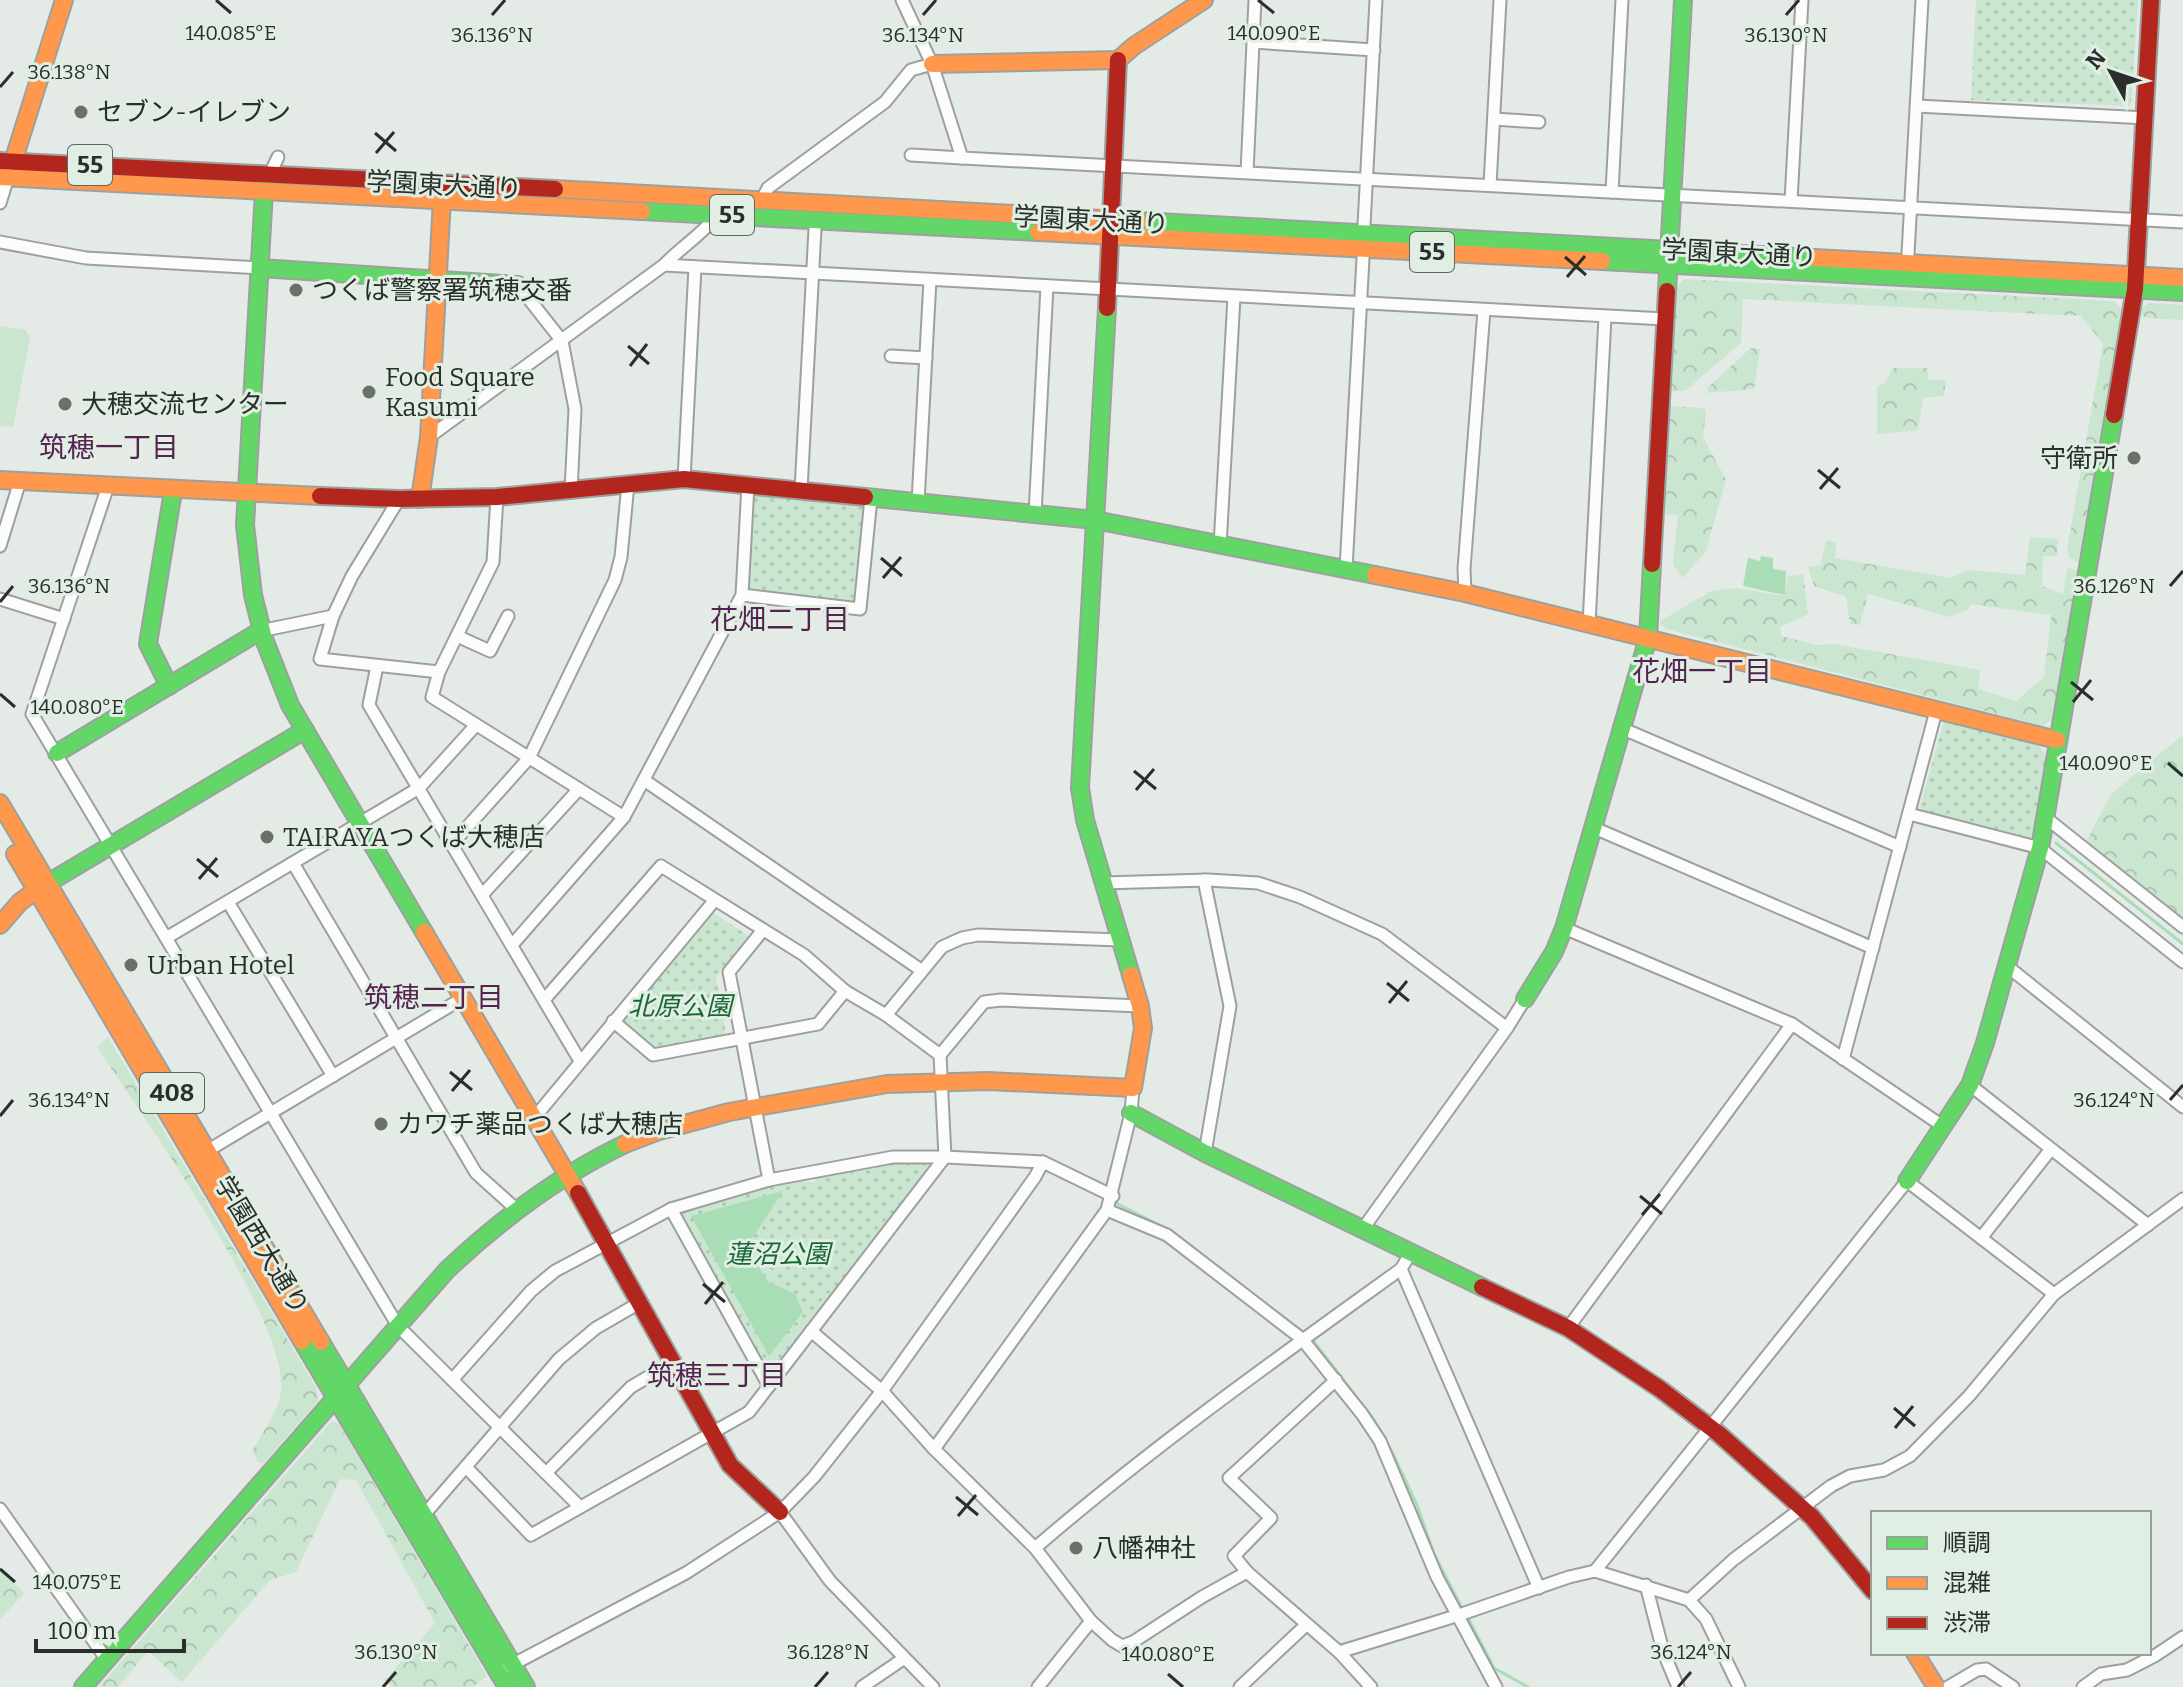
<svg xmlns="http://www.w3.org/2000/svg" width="2183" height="1687" font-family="Bitter,'Noto Sans JP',serif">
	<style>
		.grass { fill: #cae6d0 }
		.forest { fill: url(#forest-crowns) }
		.park { fill: url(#park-dots) }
		.water { fill: #a8ddb5 }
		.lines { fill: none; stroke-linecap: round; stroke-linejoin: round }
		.stream { stroke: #a8ddb5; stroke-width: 3 }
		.street-casing { stroke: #9da19e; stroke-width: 15 }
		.fast-casing { stroke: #9da19e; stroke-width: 20 }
		.slow-casing { stroke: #9da19e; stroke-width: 20 }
		.jam-casing { stroke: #9da19e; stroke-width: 20 }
		.street { stroke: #fbfcfb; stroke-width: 11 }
		.fast { stroke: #63d668; stroke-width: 16 }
		.slow { stroke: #ff974d; stroke-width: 16 }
		.jam { stroke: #b3261e; stroke-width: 16 }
		.ticks { fill: none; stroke: #2a2f2b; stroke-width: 3 }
		.poi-dot { fill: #6b706c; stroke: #e0eee3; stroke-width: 3 }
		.labels { text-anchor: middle; stroke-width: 6; stroke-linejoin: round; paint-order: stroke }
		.shield { fill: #e0eee3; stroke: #616862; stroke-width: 2 }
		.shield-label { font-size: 24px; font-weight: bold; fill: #2a2f2b }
		.poi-label { font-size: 26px; fill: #2a2f2b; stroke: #e0eee3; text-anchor: start }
		.street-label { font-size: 26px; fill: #2a2f2b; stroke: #e0eee3 }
		.park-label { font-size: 26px; font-style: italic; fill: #196735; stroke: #e0eee3 }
		.neighbourhood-label { font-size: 28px; fill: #562251; stroke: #e0eee3 }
		.ticks-label { font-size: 20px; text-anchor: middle; fill: #2a2f2b; stroke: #e0eee3; stroke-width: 6; stroke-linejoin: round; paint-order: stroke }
	</style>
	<defs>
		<pattern id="forest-crowns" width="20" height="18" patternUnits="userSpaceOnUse" patternTransform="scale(2)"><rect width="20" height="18" fill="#cae6d0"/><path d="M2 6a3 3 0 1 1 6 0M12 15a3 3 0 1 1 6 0" fill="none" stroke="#aec6b3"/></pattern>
		<pattern id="park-dots" width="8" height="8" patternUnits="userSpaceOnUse" patternTransform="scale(2)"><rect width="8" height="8" fill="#cae6d0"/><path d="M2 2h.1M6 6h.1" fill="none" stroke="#aec6b3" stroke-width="1.8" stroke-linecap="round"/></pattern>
	</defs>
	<rect width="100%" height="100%" fill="#e4eae5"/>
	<polygon class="grass" points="0,326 26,330 30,338 13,427 0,426"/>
	<g class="forest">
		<polygon points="1684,279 2114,301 2123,310 2080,563 2069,558 2067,549 2103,344 2081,316 1743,299 1741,343 1685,391 1670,391 1674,290"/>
		<polygon points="2148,303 2183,305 2183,320 2146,318 2138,312"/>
		<polygon points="1751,348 1760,349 1754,389 1708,393 1707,388"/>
		<polygon points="1893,368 1928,368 1928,380 1946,380 1944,396 1923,398 1918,430 1877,434 1877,386 1885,383"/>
		<polygon points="1669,406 1704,408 1706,412 1703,437 1726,480 1706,551 1683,578 1673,563 1678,515 1664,514"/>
		<polygon points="2030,537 2058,539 2057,556 2043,556 2042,586 2063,594 2067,568 2079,571 2053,719 2043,726 1666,629 1659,622 1711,591 1736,588 1785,596 1788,576 1803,574 1808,614 1780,627 1781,636 1817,645 1834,644 1980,670 1978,689 2016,701 2044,677 2051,615 1971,604 1967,610 1950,617 1868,594 1860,625 1850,624 1846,597 1814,586 1808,567 1821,565 1826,540 1836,543 1835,558 1950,578 1968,570 2025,575"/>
		<polygon points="2183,735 2183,922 2085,844 2111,794"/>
		<path d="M108,1037l209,352 1,12 -54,62 -6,-1 -6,-11c10,-18 26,-39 29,-60 8,-70 -141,-279 -184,-344z"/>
		<polygon points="332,1421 339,1424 487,1676 473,1687 393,1687 385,1680 435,1623 356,1480 340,1479 296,1572 270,1580 182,1682 148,1651 118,1687 99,1687"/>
		<polygon points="0,1571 25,1593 0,1619"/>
	</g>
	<g class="park">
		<polygon points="1976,0 2138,0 2131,106 1971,100"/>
		<polygon points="756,494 863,505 867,509 857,602 854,605 751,593 747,588 753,496"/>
		<polygon points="1944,721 2038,745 2047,757 2033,837 2027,840 1923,812 1920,807"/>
		<polygon points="709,910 749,936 716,976 726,1036 647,1054 614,1025"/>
		<path d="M931,1161l1,5 -160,208 -5,-2 -86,-156 2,-6c29,-8 104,-35 130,-27l6,-6 78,-14z"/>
	</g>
	<g class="water">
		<polygon points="1761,556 1773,558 1773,569 1786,571 1785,595 1743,586 1748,558 1760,561"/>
		<polygon points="783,1191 750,1242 751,1253 767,1281 795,1294 803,1312 769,1356 691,1216"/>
	</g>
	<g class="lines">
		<g class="stream">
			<polyline points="2056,843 2183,944"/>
			<polyline points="1116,1203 1171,1231 1304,1333"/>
			<polyline points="1312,1339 1374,1420 1392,1452 1417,1505 1434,1554 1462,1608"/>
			<polyline points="1468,1618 1494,1668 1528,1687"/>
		</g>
		<defs>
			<g id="street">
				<polyline points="902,0 932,64 962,158 2183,222"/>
				<polyline points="1253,42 1374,50"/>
				<polyline points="1917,106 2146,118"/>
				<polyline points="1494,119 1539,122"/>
				<polyline points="911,155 962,158"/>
				<polyline points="1247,172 1255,0"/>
				<polyline points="269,176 278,157"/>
				<polyline points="1490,185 1500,0"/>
				<polyline points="1612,192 1622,0"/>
				<polyline points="761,201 768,188 885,102 911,70 932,64"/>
				<polyline points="1791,201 1802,0"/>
				<polyline points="0,203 9,174"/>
				<polyline points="1364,225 1376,0"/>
				<polyline points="0,242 86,258 260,268"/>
				<polyline points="1908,254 1922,0"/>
				<polyline points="664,265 1665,319"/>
				<polyline points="518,285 562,341 575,409 571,491"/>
				<polyline points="891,356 926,358"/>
				<path d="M429,437l235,-172c17,-18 39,-31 54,-51"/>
				<polyline points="684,479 695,267"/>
				<polyline points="108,486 32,714 398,1326 579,1506"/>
				<polyline points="801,490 815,229"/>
				<polyline points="497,497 493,562 439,672 432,697 624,817"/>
				<polyline points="399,499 352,576 333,616 320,659 439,672"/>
				<polyline points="918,502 930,280"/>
				<polyline points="1035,514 1047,286"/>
				<polyline points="0,546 20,481"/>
				<polyline points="1220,546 1234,297"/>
				<polyline points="1346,569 1363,258"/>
				<polyline points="1465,593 1464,569 1484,310"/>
				<polyline points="742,595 860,609 871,498"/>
				<polyline points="0,599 64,619"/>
				<polyline points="1589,624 1605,317"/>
				<polyline points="260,631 333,616"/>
				<polyline points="457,636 490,651 508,616"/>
				<polyline points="377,666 369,705 580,1061"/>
				<polyline points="1621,728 1900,847"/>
				<polyline points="644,780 921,970"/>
				<polyline points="1909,814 2040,848 2183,962"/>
				<polyline points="2045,817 2183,927"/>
				<polyline points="1592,827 1873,948"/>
				<polyline points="452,844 529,758 615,580 621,557 628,484"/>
				<polyline points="293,863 476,1173 516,1209"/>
				<polyline points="1204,880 1230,1006 1205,1153"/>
				<polyline points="1102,883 1208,880 1258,883 1300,897 1382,934 1507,1028 1525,999"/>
				<polyline points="482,895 579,789"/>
				<polyline points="228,902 333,1076"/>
				<polyline points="1564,928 1792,1024 1944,1127"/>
				<polyline points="763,930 729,972 769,1180"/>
				<polyline points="166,938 419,788 476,725"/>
				<polyline points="512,945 624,817 742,595 748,485"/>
				<polyline points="2007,966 2183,1107"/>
				<polyline points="886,1015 942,947 962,938 978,935 1120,940"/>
				<polyline points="613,1021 653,1055 818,1024 845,991"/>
				<polyline points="940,1055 984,1002 1001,1000 1140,1006"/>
				<polyline points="1843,1059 1936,711"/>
				<polyline points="1970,1085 2148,1225"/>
				<polyline points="535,1117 714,901"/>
				<polyline points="207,1151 463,998"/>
				<polyline points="671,1209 769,1386"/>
				<polyline points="1107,1210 1167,1235 1302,1339 1362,1414 1380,1441 1437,1577 1496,1687"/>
				<polyline points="1362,1230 1507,1028"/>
				<polyline points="1981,1238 2051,1149"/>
				<polyline points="1401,1269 1539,1588"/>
				<polyline points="1568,1328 1792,1024"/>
				<polyline points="811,1331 882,1391 1035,1177 1043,1162"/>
				<polyline points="452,1380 531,1291 555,1271 671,1209 769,1180 893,1157 945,1157 940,1055 886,1015 845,991 804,955 661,866 544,1000"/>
				<polyline points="934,1449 1107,1210 1131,1113 1133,1088"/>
				<polyline points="466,1467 531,1535 749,1412 945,1157 1043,1162 1113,1196"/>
				<polyline points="546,1473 631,1387 675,1361"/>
				<polyline points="0,1509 107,1660"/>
				<polyline points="780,1512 830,1581 933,1687"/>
				<polyline points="423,1516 559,1359 596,1328 641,1302"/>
				<path d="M1035,1548c117,-101 241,-189 366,-279l9,-15"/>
				<polyline points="1595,1571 1907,1181 2054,1294"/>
				<polyline points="1247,1572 1234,1556 1271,1518 1229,1478 1336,1380"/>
				<polyline points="1646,1585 1663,1651 1678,1687"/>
				<polyline points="1689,1600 1706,1619 1739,1687"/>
				<polyline points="1091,1621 1112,1640 1122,1646 1133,1642 1202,1597 1247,1572 1339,1652 1459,1615 1569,1577 1595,1571 1689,1600 1733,1560 1831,1486 1850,1476 1884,1470 1910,1456 1969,1396 2054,1294 2183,1199"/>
				<polyline points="1339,1652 1371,1687"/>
				<polyline points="508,1667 686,1573 780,1512 814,1477 882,1391 934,1449 1035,1548 1091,1621 1038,1687"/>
				<polyline points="862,1687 903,1659"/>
				<polyline points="1240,1687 1306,1625"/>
				<polyline points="1948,1687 1977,1670 1986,1669 2013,1687"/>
				<polyline points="2083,1687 2101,1674 2127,1670 2156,1655 2183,1637"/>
			</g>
			<g id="fast">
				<polyline points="269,178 264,191 245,525 253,595 264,639 290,705 424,932"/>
				<polyline points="642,211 1038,232"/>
				<polyline points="1139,221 1814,258"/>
				<polyline points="1602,261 2183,292"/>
				<polyline points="260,268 518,285"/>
				<polyline points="1667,291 1683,0"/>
				<polyline points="1107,308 1080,788 1085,820 1131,975"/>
				<polyline points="865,497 1095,520 1375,575"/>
				<polyline points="169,686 148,644 173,491"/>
				<polyline points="57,753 260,631"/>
				<polyline points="48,883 305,730"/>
				<polyline points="1525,999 1554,952 1564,928 1648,638 1652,564"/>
				<polyline points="1131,1113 1205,1153 1482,1287"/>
				<polyline points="1907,1181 1970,1085 1985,1043 2040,848 2114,415"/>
				<polyline points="302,1341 507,1687"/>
				<polyline points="321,1342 526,1687"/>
				<path d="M83,1687l364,-417c54,-51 111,-94 178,-126"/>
			</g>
			<g id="slow">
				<polyline points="932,64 1118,60 1134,46 1204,0"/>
				<polyline points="13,162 64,0"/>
				<polyline points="0,177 642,211"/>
				<polyline points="555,189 1139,221"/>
				<polyline points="1038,232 1602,261"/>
				<polyline points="1814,258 2183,278"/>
				<polyline points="0,480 320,496"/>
				<polyline points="420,499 429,437 442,199"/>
				<polyline points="1375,575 1465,593 2057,740"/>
				<polyline points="0,803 321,1342"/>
				<polyline points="15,854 302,1341"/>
				<polyline points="0,925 20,902 46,883"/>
				<polyline points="424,932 578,1193"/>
				<polyline points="625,1144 659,1131 729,1112 887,1084 988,1081 1133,1088 1143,1028 1140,1006 1131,975"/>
				<polyline points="1915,1653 1936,1687"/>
			</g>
			<g id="jam">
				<polyline points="0,161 555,189"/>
				<polyline points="1107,308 1118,60"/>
				<polyline points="2114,415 2135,289 2151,0"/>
				<polyline points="320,496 399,499 497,497 684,479 865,497"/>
				<polyline points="1652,564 1667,291"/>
				<polyline points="578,1193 730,1465 780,1512"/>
				<polyline points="1482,1287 1568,1328 1660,1389 1719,1434 1812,1517 1873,1591"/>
			</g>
		</defs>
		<use href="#street" class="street-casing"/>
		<use href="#fast" class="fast-casing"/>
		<use href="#slow" class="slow-casing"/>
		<use href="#jam" class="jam-casing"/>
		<use href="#street" class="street"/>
		<use href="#fast" class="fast"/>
		<use href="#slow" class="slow"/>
		<use href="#jam" class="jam"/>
	</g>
	<path class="ticks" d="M216,0l15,13M1258,0l16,13M492,15l13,-15M923,15l13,-15M1786,15l13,-15M0,87l13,-15M375,133l21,18M376,153l18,-21M1565,257l21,18M1567,277l18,-21M628,346l21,18M630,366l17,-22M1818,470l22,18M1820,489l18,-21M881,558l21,18M883,578l18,-21M2170,586l13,-15M0,602l13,-16M2071,682l22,18M0,694l15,13M2073,702l18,-22M2168,763l15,13M1134,771l22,18M1136,790l18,-21M197,859l21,18M199,879l18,-21M1387,983l22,18M1389,1003l18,-22M450,1072l22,18M452,1091l18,-21M2170,1100l13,-15M0,1116l13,-16M1640,1196l22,18M1642,1215l18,-21M703,1284l22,18M705,1304l18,-22M1894,1408l21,18M1895,1428l18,-22M956,1497l22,18M958,1516l18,-21M0,1569l15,13M1168,1674l15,13M383,1687l13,-15M815,1687l13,-15M1678,1687l13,-15"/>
	<g class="poi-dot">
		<circle cx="81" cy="112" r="8"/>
		<circle cx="296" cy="290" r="8"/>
		<circle cx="369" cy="392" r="8"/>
		<circle cx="65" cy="404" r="8"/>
		<circle cx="2134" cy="458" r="8"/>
		<circle cx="267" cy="837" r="8"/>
		<circle cx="131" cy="965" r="8"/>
		<circle cx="381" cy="1124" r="8"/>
		<circle cx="1076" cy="1548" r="8"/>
	</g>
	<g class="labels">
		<g class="shield">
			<rect x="68" y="145" width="44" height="40" rx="6"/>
			<rect x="710" y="195" width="44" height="40" rx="6"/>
			<rect x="1410" y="232" width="44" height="40" rx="6"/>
			<rect x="140" y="1073" width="64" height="40" rx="6"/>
		</g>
		<g class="shield-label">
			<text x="90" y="173">55</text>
			<text x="732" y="223">55</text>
			<text x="1432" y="260">55</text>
			<text x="172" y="1101">408</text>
		</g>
		<g class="poi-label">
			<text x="97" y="121">セブン-イレブン</text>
			<text x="312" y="299">つくば警察署筑穂交番</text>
			<text x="385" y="386">Food Square<tspan x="385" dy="30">Kasumi</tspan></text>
			<text x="81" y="413">大穂交流センター</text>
			<text x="2118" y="467" text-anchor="end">守衛所</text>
			<text x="283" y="846">TAIRAYAつくば大穂店</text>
			<text x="147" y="974">Urban Hotel</text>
			<text x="397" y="1133">カワチ薬品つくば大穂店</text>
			<text x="1092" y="1557">八幡神社</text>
		</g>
		<g class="street-label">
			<text transform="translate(444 185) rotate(3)" y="9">学園東大通り</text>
			<text transform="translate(1091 220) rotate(3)" y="9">学園東大通り</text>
			<text transform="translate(1739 253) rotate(3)" y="9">学園東大通り</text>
			<text transform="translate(262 1245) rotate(59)" y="9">学園西大通り</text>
		</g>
		<g class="park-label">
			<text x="680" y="1015">北原公園</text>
			<text x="778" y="1263">蓮沼公園</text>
		</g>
		<g class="neighbourhood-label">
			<text x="109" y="457">筑穂一丁目</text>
			<text x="780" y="629">花畑二丁目</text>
			<text x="1702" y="681">花畑一丁目</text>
			<text x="434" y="1007">筑穂二丁目</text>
			<text x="717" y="1385">筑穂三丁目</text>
		</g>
	</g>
	<g class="ticks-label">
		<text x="231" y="40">140.085°E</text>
		<text x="1274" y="40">140.090°E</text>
		<text x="492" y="42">36.136°N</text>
		<text x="923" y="42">36.134°N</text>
		<text x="1786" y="42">36.130°N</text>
		<text x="69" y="79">36.138°N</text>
		<text x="2114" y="593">36.126°N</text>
		<text x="69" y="593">36.136°N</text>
		<text x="77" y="714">140.080°E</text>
		<text x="2106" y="770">140.090°E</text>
		<text x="2114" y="1107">36.124°N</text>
		<text x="69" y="1107">36.134°N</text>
		<text x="77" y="1589">140.075°E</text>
		<text x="396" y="1659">36.130°N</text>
		<text x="828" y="1659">36.128°N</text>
		<text x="1691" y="1659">36.124°N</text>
		<text x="1168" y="1661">140.080°E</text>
	</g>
	<rect x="1871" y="1511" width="280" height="144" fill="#e0eee3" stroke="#97a299" stroke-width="2"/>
	<rect x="1887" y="1537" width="40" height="12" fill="#63d668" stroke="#97a299" stroke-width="2"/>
	<text x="1943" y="1551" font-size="24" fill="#2a2f2b">順調</text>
	<rect x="1887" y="1577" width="40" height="12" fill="#ff974d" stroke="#97a299" stroke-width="2"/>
	<text x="1943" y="1591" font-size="24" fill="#2a2f2b">混雑</text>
	<rect x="1887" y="1617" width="40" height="12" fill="#b3261e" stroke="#97a299" stroke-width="2"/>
	<text x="1943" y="1631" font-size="24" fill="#2a2f2b">渋滞</text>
	<g transform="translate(2111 72) rotate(310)" stroke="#e0eee3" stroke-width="6" paint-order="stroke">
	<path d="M0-6L14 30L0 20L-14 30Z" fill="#2a2f2b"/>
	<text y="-12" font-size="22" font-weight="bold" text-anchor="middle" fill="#2a2f2b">N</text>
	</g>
	<path d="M36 1639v12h148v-12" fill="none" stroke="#2a2f2b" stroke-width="4"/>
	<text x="48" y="1639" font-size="24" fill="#2a2f2b" stroke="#e0eee3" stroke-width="6" paint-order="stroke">100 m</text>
</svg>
